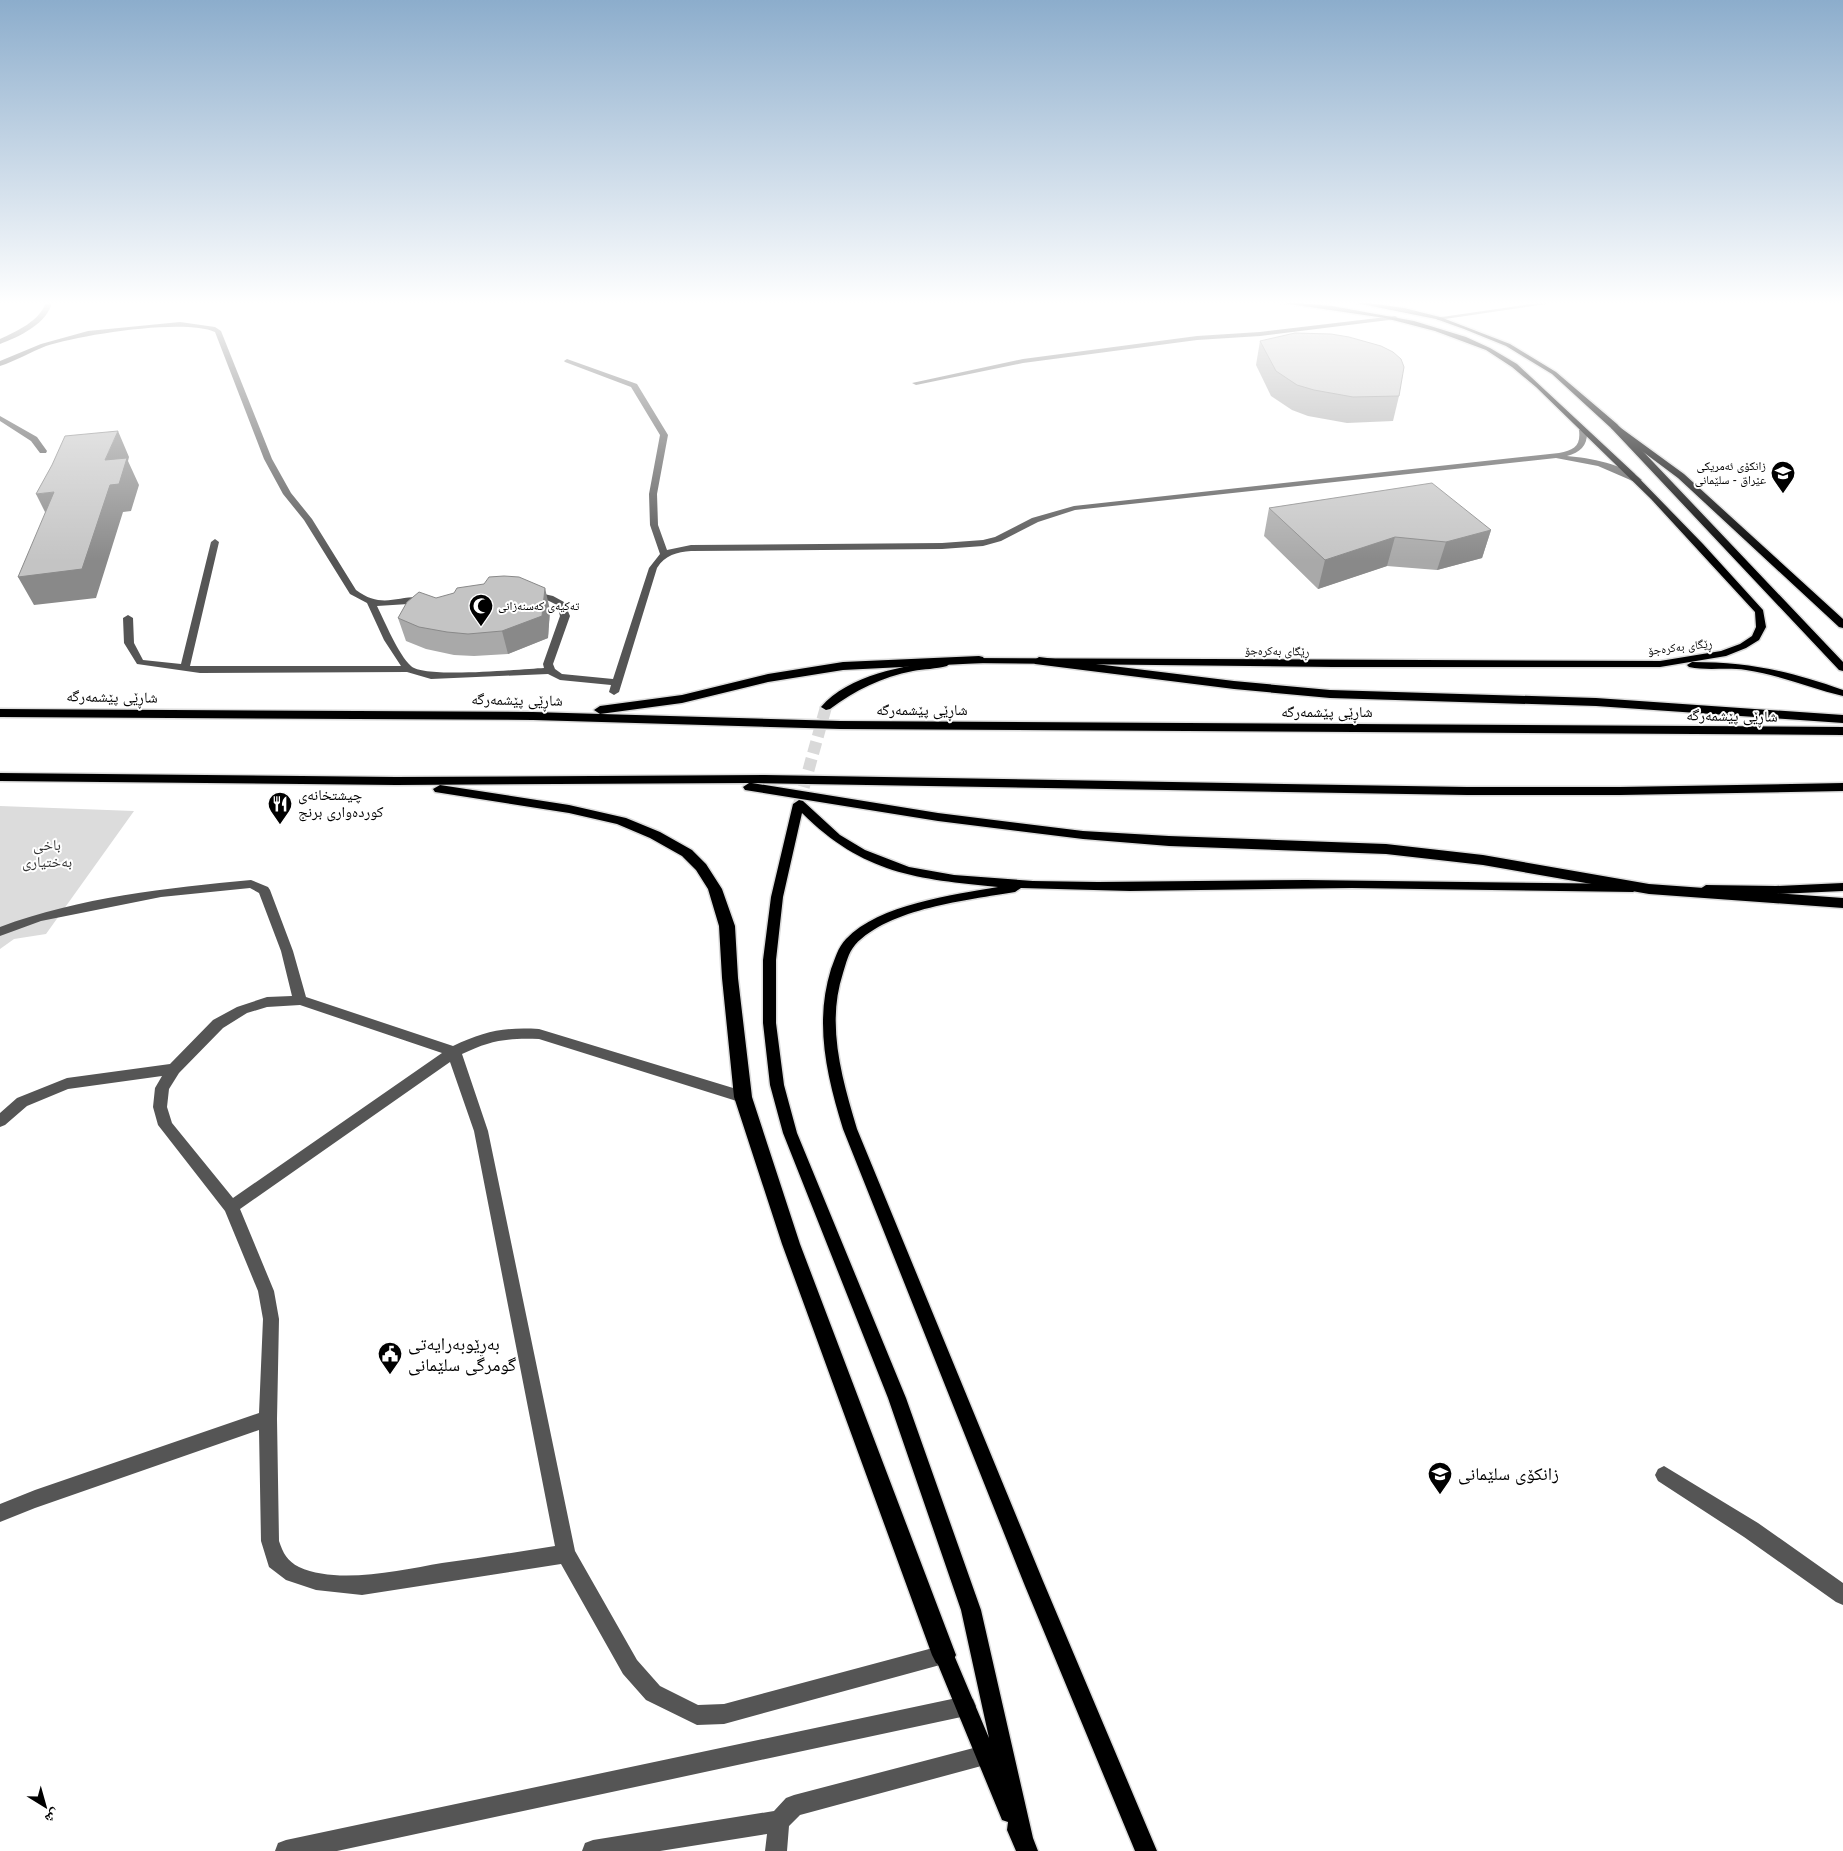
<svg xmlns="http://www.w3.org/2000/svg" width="1843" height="1851" font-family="Arial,'Noto Naskh Arabic',sans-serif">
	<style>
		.green { fill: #dcdcdc }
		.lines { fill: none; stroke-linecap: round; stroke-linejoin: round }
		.major-tunnel { stroke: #d9d9d9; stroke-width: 12; stroke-dasharray: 12 5.5; stroke-linecap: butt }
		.major-casing { stroke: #dbdbdb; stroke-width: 3 }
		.highway-casing { stroke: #dbdbdb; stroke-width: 3 }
		.minor { fill: #555; fill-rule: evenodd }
		.major { fill: #000; fill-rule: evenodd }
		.highway { fill: #000; fill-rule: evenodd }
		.wall { fill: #a9a9a9 }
		.shaded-wall { fill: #898989 }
		.building { fill: #c4c4c4; stroke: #898989 }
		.labels { text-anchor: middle; stroke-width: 4; stroke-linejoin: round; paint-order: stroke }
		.far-poi-label { font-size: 12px; fill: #000; stroke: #fff; text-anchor: end }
		.far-street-label { font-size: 12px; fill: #000; stroke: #fff }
		.street-label { font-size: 15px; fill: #000; stroke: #fff }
		.poi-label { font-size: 15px; fill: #000; stroke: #fff; text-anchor: start }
		.park-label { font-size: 15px; fill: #333; stroke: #fff }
		.near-poi-label { font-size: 18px; fill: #000; stroke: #fff; text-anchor: start }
	</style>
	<rect width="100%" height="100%" fill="#fff"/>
	<polygon class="green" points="0,806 134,811 46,934 14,939 0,949"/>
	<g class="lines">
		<polyline class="major-tunnel" points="799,804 826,707"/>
		<defs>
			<g id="major">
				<polygon points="1275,302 1292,302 1332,306 1414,321 1466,337 1490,348 1517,364 1634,473 1703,544 1763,610 1766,627 1759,640 1746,648 1726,656 1660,667 1333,667 966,663 964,661 969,658 1660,661 1721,651 1740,644 1752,636 1756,627 1755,612 1651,499 1536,387 1512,367 1486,350 1435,331 1385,318"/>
				<polygon points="1351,302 1364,302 1404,308 1440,317 1510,344 1556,372 1617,424 1843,662 1843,671 1839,670 1611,428 1552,374 1506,346 1464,329 1436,319"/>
				<path d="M944,661l5,3 -2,2c-11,3 -23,3 -34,5 -31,6 -58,19 -83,38l-4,1 -5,-3c27,-32 84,-42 123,-46z"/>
				<path d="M1692,662c57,0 97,9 151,28v6c-33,-8 -63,-21 -97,-26 -19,-3 -39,1 -57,-3l-2,-2z"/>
				<path d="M799,800l4,1 37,34 25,15 44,17 45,8 79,6 65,1 208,-2 327,4 6,4 -6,4 -281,-4 -222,3 -109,-3 -6,4c-47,8 -126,16 -160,53 -7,8 -9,19 -12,28 -17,52 -1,105 14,156l186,452 114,270h-22l-110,-265 -182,-457c-16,-53 -29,-105 -12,-160 4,-10 7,-22 15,-30 33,-35 107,-44 152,-52 -81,-8 -135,-13 -196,-74l-19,84 -7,63v63l8,62 13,48 109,265 75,212 52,228 5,13h-22l-9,-21 1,-8 -6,-2 -68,-165 3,-7 7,-3 7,3 38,90 -28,-128 -73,-212 -105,-265 -13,-48 -7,-62v-63l8,-63 22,-93z"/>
				<polygon points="1843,883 1843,891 1776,894 1706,893 1700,889 1706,885 1776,886"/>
			</g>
			<g id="highway">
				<polygon points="1614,423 1684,474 1843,619 1843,628 1839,627 1678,478 1611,428 1611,424"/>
				<polygon points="979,656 983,657 985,660 983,663 843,670 768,682 682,703 600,714 594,710 600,706 682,695 768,674 843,662"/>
				<polygon points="1039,657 1234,681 1330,690 1596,698 1843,715 1843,723 1596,706 1330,698 1234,689 1035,664 1033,661"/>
				<polygon points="0,709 533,712 840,721 1843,727 1843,735 840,729 533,720 0,717"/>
				<polygon points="0,773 396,777 765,775 1467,787 1620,787 1843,783 1843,791 1620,795 1467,795 752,783 938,813 1083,831 1169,836 1386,844 1483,855 1649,884 1843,898 1843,908 1649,894 1483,865 1386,854 1169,846 1083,839 938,821 745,790 743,787 749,783 396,785 0,781"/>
				<polygon points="440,785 569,805 626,818 660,832 692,850 706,864 722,889 735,926 738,978 752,1097 800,1244 956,1655 952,1663 944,1667 936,1663 932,1655 782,1244 734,1097 722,978 719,926 708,889 696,870 682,856 650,838 617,824 569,813 435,792 433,789"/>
			</g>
		</defs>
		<use href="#major" class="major-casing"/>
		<use href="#highway" class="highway-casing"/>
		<g class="minor">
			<path d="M46,302h6c-4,21 -33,35 -52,42v-5c17,-8 40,-18 46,-37z"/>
			<polygon points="1544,302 1559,302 1438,320 1435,318"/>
			<polygon points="1395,316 1398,318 1397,319 1260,336 1197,340 1023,363 916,385 912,383 1023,359 1197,336 1260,332"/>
			<path d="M180,322l35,5 6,4 51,128 19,34 21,26 44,71c28,21 44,3 71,8v4l-3,1 -47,3c8,16 21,48 34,60 14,13 110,3 133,2l-1,-4 17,-48 -3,-11 -10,-5 -19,-4 -2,-2 5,-3 22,5 11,6 6,14 -17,48 2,5 7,5 51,5 36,-111 11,-14 -10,-29 -1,-31 11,-59 -29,-48 -66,-25 -1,-1 3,-2 70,25 31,51 -11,59 1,31 9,25 24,-5 251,-2 41,-3 12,-3 37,-19 42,-12 485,-53c15,-3 22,-7 20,-23l4,-2 4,2c1,15 -6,22 -20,26 23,2 57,8 75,24l-7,2 -37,-16 -42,-8 -481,52 -37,12 -37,19 -18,5 -41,3 -251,2c-14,1 -26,4 -34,17l-38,124 -5,3 -5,-3 2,-7 -51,-5 -12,-6 -117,5 -24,-7 -207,1 -63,-9 -13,-21 -1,-25 5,-3 5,3 1,25 9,17 38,4 30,-122 4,-3 4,3 -29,124h211l-17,-26 -17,-37 -17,-9 -46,-74 -21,-26 -19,-35 -49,-127c-31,-14 -136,3 -169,14 -16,6 -30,15 -46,20v-5l41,-17 47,-13z"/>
			<polygon points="0,416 37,437 47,451 46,453 40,453 31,441 0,421"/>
			<path d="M251,880l17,7 2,3 23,61 13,46 147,49c32,-15 51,-19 86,-17l204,62 5,2 2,4 -2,4 -5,2 -204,-64c-32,-1 -48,1 -77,15l26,77 87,420 62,109 23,26 38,19 26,-1 220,-59 7,3 3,7 -3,7 -227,62 -27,1 -51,-25 -23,-26 -62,-110 -199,31 -46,-5 -30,-10 -17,-13 -8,-26 -2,-111 -224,78 -35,14v-18l35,-14 224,-77 4,-94 -5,-28 -33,-80 -67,-86 -5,-18 2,-19 7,-12 -94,13 -41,17 -22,19 -5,2v-14l17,-15 50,-20 103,-14 43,-44 24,-13 30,-10 25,-1 -11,-45 -22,-58 -9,-5 -89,9 -120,24 -41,15v-9c80,-30 167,-39 251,-47zM300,1005l142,48 -209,145 -61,-75 -5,-16 2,-18 10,-16 44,-45 24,-15 20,-6zM450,1062l24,69 81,415c-38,6 -75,12 -113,17 -41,7 -104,22 -143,4 -12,-6 -16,-14 -20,-26l-2,-122 2,-100 -5,-28 -34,-82z"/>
			<polygon points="1664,1466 1758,1523 1843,1583 1843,1605 1836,1602 1744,1537 1658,1481 1655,1475 1658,1469"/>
			<polygon points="966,1696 973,1699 976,1706 973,1713 966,1716 337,1851 275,1851 278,1843 286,1840"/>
			<polygon points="985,1745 992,1748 995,1755 992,1762 985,1765 800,1815 789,1826 787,1851 765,1851 767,1834 660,1851 582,1851 585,1843 593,1840 774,1811 786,1798 794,1795"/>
		</g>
		<use href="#major" class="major"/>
		<use href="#highway" class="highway"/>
	</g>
	<g class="wall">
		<polygon points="1260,341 1399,396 1393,421 1347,423 1308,416 1292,410 1271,396 1256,365"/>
		<polygon points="1269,508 1491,530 1482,558 1437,570 1387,566 1318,589 1264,536"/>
		<polygon points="436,598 550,610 548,638 508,654 474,656 454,655 426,649 406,641 398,618"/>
	</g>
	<g class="shaded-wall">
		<polygon points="118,431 129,457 128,461 139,485 131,511 123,512 96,598 34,605 18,577 105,460"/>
		<polygon points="54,492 50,522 36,494"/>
		<polygon points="1491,530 1482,558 1437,570 1446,542"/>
		<polygon points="1395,537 1387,566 1318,589 1325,560"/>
		<polygon points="545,588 550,610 548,638 508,654 502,631"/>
	</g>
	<g class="building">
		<polygon points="1295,333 1331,334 1349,337 1381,346 1393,352 1401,359 1404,367 1399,396 1353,397 1314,390 1297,385 1276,371 1260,341"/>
		<polygon points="118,431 105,460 127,458 119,484 110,485 82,569 18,577 54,492 36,494 52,465 65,436"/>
		<polygon points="1432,483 1491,530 1446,542 1395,537 1325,560 1269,508"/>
		<polygon points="504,576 519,577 545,588 542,616 502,631 468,634 447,632 419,627 398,618 407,602 419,592 436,598 454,593 457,588 484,584 489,577"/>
	</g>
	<linearGradient id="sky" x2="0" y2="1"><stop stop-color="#8cadcc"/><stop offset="0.54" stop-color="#fff"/><stop offset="1" stop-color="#fff" stop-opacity="0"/></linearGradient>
	<rect width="1843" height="561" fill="url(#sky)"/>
	<defs>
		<symbol id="university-pin" viewBox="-11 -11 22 30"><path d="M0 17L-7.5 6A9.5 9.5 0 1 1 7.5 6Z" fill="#000" stroke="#fff"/><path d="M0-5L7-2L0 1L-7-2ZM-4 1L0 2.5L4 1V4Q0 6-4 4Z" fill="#fff"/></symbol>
		<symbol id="mosque-pin" viewBox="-11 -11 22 30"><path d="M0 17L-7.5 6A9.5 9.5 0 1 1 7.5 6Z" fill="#000" stroke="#fff"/><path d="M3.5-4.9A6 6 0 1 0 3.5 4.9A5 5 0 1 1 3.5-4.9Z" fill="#fff"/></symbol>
		<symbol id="restaurant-pin" viewBox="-11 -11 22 30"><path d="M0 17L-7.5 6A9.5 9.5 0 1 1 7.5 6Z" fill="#000" stroke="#fff"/><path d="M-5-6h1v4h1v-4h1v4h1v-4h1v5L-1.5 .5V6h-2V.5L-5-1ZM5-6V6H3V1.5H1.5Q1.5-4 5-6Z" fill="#fff"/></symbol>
		<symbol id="civic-pin" viewBox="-11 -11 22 30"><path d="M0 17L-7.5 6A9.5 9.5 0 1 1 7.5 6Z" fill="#000" stroke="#fff"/><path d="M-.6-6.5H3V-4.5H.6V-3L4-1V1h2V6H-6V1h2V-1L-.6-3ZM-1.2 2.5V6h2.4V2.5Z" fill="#fff"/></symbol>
	</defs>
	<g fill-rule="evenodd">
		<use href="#university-pin" x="1769" y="459" width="28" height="38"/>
		<use href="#mosque-pin" x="467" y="592" width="28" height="38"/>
		<use href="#restaurant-pin" x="266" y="790" width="28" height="38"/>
		<use href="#civic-pin" x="376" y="1340" width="28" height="38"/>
		<use href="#university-pin" x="1426" y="1460" width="28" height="38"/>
	</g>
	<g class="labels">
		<g class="far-poi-label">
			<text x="1766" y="470">زانکۆی ئەمریکی<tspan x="1766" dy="14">عێراق - سلێمانی</tspan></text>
			<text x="498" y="610" text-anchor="start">تەکیەی کەسنەزانی</text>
		</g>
		<g class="far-street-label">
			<text transform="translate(1680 647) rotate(-7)" y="4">ڕێگای بەکرەجۆ</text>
			<text transform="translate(1277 651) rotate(1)" y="4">ڕێگای بەکرەجۆ</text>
		</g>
		<g class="street-label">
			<text transform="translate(112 697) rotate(1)" y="5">شاڕێی پێشمەرگە</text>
			<text transform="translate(517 700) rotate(1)" y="5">شاڕێی پێشمەرگە</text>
			<text x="922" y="715">شاڕێی پێشمەرگە</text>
			<text x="1327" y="717">شاڕێی پێشمەرگە</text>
			<text transform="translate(1732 716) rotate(1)" y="5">شاڕێی پێشمەرگە</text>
		</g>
		<g class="poi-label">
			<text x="298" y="800">چيشتخانەی<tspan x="298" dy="17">کوردەواری برنج</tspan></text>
		</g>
		<g class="park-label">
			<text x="47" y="850">باخی<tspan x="47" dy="17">بەختیاری</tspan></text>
		</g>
		<g class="near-poi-label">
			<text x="408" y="1350">بەڕێوبەرایەتی<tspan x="408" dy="21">گومرگی سلێمانی</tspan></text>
			<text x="1458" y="1480">زانکۆی سلێمانی</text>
		</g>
	</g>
	<g transform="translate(45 1806) rotate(143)" stroke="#ffffff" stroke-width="4" paint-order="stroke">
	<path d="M0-4L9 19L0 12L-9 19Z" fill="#000000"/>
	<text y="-8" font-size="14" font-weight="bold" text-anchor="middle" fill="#000000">ش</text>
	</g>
</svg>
